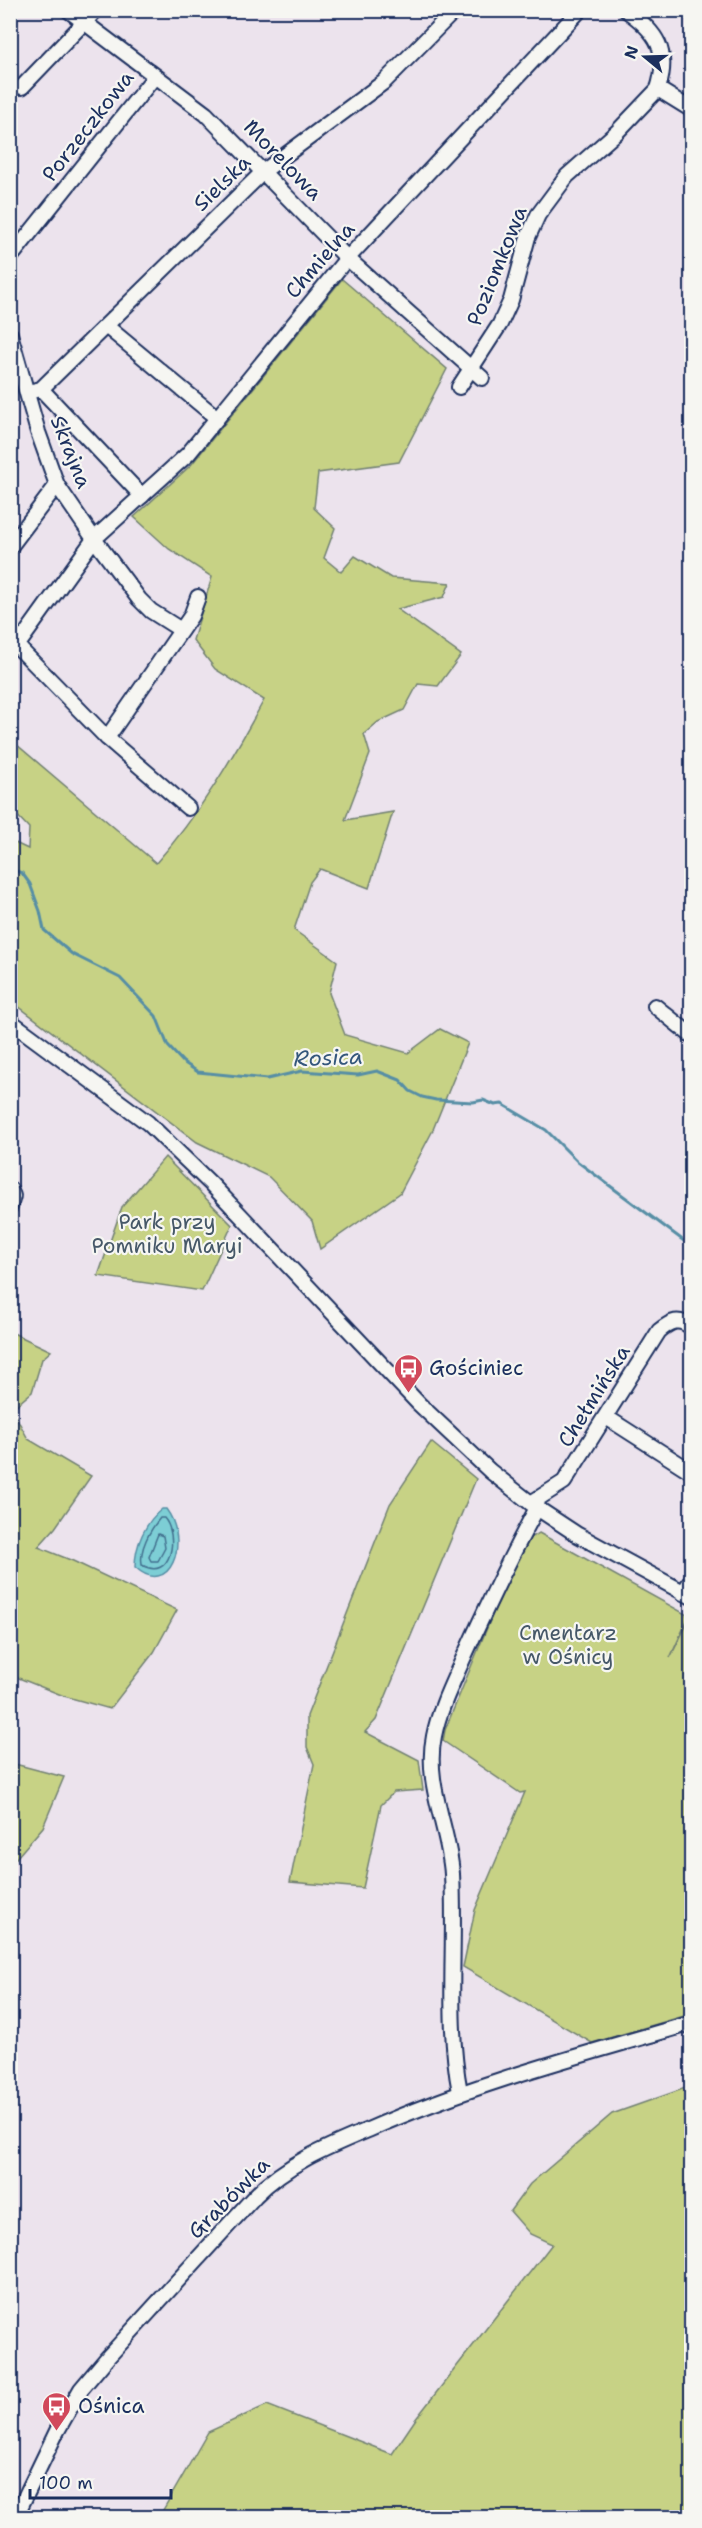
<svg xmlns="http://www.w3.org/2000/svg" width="702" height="2528" font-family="'Shantell Sans',sans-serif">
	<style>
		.green { fill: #c7d285; stroke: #718072; stroke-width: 1.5 }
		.water { fill: #7dced5; stroke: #568ea5; stroke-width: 1.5 }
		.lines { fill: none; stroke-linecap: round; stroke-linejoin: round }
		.shore { stroke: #426f8e; stroke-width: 1.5 }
		.stream { stroke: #568ea5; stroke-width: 3 }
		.minor-casing { stroke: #1b2f5e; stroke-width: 18 }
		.minor { stroke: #f6f6f2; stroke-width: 14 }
		.labels { text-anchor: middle; stroke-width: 4.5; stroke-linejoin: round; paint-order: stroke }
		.street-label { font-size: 21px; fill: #1b2f5e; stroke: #f6f6f2 }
		.park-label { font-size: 21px; fill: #465868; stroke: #f6f6f2 }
		.poi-label { font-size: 21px; fill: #1b2f5e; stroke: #f6f6f2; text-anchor: start }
		.water-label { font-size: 22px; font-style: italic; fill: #34577c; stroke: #f6f6f2 }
	</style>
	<rect width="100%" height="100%" fill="#ece3ed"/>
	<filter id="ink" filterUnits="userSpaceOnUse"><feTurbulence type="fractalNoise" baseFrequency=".0167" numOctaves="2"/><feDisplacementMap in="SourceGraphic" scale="12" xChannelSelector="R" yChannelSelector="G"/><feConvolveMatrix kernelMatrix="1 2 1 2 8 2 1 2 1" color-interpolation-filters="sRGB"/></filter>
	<g filter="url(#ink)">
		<g class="green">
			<path d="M342,279l105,90 -48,93 -81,11 -4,35 21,20 -11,30 17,14 14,-16 36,22 59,5 -6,14 -47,12 64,46 -23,31 -20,-2 -14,26 -26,12 -14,12 6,20 -25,66 48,-8 -24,76 -49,-19 -10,13 -16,48 43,31 -8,32 16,42 63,18 32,-24 28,14 -36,89 -32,61 -80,56 -8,-28 -43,-44 -72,-35 -179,-136 -5,-41 -3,-1 1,-123 17,8 1,-21 -18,-19 -1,-70 146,124c43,-48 77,-106 108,-163l-49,-31 -22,-29 19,-63 -43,-28 -35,-32 57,-52z"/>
			<polygon points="165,1157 232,1225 202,1291 98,1276 122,1207"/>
			<polygon points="11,1332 51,1351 42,1359 32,1392 12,1409 28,1439 91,1476 55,1528 38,1547 73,1561 177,1610 154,1652 110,1709 64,1696 11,1675 10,1458 15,1456 10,1452"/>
			<polygon points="431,1442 476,1479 376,1720 365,1732 419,1760 423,1790 394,1792 381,1805 363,1888 290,1882 314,1764 307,1747 307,1716 390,1504"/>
			<polygon points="539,1533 689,1616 670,1658 691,1616 691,2014 592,2043 463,1967 475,1910 525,1792 520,1793 443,1741 445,1730 494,1611 527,1540"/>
			<polygon points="11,1763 64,1777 43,1827 11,1864"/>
			<polygon points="691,2086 691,2517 159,2517 208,2432 267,2405 392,2454 415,2420 552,2244 530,2234 510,2211 530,2184 612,2114"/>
		</g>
		<path class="water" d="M162,1509h4c25,33 4,90 -31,58 0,-21 10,-45 27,-58z"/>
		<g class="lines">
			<g class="shore">
				<path d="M160,1518h4c15,17 8,64 -22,47 -3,-16 8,-35 18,-47z"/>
				<polygon points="158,1534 163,1536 165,1548 158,1561 151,1561 149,1557"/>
			</g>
			<polyline class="stream" points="10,869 22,873 30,884 40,911 44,930 72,954 120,978 156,1016 168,1046 183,1062 198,1072 267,1079 302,1071 358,1075 377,1071 400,1080 410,1091 422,1097 436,1100 473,1102 483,1100 495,1105 502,1104 546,1130 578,1162 692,1247"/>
			<defs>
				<g id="minor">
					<polyline points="68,10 206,114 347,258 482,378"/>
					<path d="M626,10c31,22 44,41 32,79l34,21"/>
					<polyline points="22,87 96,10"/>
					<polyline points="10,258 155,76"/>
					<polyline points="106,326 217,418"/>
					<polyline points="10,334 38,432 57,485 94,539 20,642 19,648 107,738 188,808"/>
					<polyline points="459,387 500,324 511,300 528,237 538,215 567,176 617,132 658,89"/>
					<polyline points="41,389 142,496"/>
					<polyline points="27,392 41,389 264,171 384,82 455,10"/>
					<polyline points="10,547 57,485"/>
					<polyline points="181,630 151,611 139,599 94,539 188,454 344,262 580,10"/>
					<polyline points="107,738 191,616 198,597"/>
					<polyline points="655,1006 692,1036"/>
					<polyline points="10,1021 148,1123 211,1184 419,1404 490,1471 537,1508 578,1535 692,1597"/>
					<polyline points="10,1189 13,1196 10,1207"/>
					<polyline points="606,1417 692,1472"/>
					<path d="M531,1503l33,-21 95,-151c12,-10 20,-14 33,-3"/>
					<polyline points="683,1593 692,1579"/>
					<path d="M460,2092c-14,-71 -4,-145 -8,-218 -3,-46 -28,-91 -18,-138 5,-26 18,-52 29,-77 23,-51 47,-102 74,-151"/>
					<path d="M15,2518l42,-87 24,-42 27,-32 147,-161c31,-32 72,-49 113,-66 104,-46 214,-75 324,-107"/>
				</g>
			</defs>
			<use href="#minor" class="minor-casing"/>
			<use href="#minor" class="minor"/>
		</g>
	</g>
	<defs>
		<symbol id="bus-pin" viewBox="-11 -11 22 30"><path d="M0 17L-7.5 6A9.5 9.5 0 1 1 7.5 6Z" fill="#d1495b" stroke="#f6f6f2"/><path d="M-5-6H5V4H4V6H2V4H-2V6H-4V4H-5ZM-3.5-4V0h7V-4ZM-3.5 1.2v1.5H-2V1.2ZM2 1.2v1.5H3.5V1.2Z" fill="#fff"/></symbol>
	</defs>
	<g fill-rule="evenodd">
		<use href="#bus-pin" x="392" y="1352" width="33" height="45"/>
		<use href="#bus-pin" x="40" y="2390" width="33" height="45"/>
	</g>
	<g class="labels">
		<g class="street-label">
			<text transform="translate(88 126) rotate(-52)" y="7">Porzeczkowa</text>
			<text transform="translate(283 160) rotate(46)" y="7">Morelowa</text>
			<text transform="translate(222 183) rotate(-44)" y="7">Sielska</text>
			<text transform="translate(320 260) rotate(-49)" y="7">Chmielna</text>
			<text transform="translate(497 266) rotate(-68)" y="7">Poziomkowa</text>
			<text transform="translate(71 452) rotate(68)" y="7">Skrajna</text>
			<text transform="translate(594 1396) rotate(-58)" y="7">Chełmińska</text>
			<text transform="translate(229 2198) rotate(-45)" y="7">Grabówka</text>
		</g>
		<g class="park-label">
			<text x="167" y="1229">Park przy<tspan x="167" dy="24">Pomniku Maryi</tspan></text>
			<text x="568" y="1640">Cmentarz<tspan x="568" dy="24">w Ośnicy</tspan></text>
		</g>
		<g class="poi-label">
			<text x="429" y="1375">Gościniec</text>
			<text x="78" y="2413">Ośnica</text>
		</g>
		<g class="water-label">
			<text transform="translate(328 1057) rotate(-2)" y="8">Rosica</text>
		</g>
	</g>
	<rect width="702" height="2528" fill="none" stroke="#f6f6f2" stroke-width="36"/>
	<rect x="18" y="18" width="666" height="2492" fill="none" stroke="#1b2f5e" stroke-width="2" filter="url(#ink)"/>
	<g transform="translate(645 57) rotate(289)" stroke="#f6f6f2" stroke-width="4.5" paint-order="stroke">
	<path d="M0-4.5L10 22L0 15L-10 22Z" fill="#1b2f5e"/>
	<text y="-9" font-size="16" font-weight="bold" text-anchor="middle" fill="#1b2f5e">N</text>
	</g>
	<path d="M30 2489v9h141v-9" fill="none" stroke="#1b2f5e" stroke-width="3"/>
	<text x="39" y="2489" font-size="18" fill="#1b2f5e" stroke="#f6f6f2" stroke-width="4.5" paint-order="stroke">100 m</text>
</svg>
